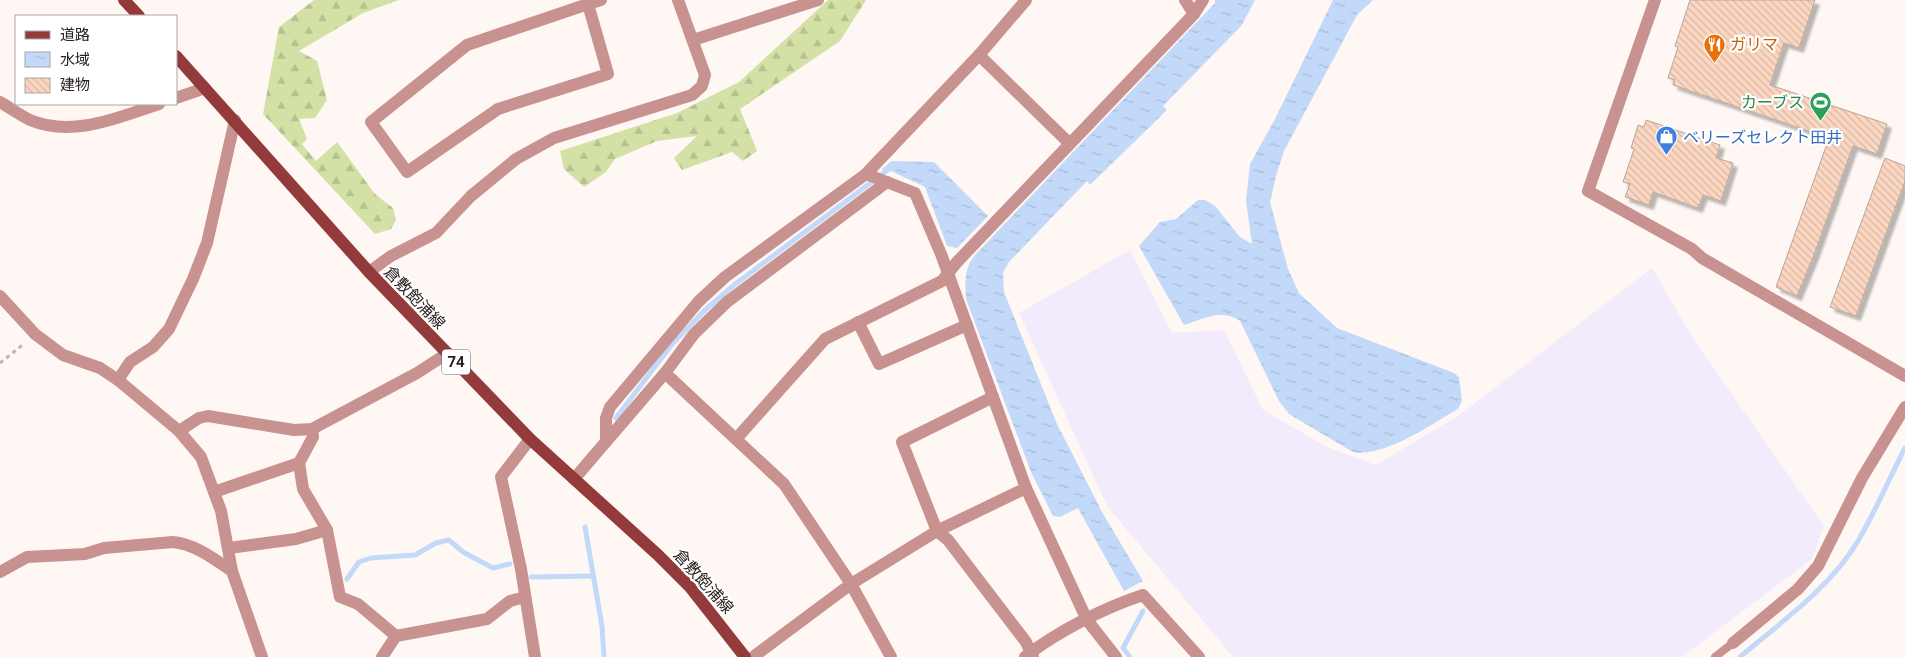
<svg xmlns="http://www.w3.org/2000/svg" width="1905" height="657" font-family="Roboto,'Noto Sans JP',sans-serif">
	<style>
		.industrial { fill: #f2ebfc }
		.forest { fill: url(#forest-firs) }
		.water { fill: url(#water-ripples) }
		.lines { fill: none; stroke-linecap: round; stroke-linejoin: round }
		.stream { stroke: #c3d9f9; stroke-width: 5 }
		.building { fill: url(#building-back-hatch); stroke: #b8a69c; filter: url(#shadow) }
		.path { stroke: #bcb5b1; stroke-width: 3; stroke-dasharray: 4 4; stroke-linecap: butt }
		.lane { stroke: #c7928f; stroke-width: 8 }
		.street { stroke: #c7928f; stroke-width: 12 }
		.primary { stroke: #933a3a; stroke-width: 12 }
		.labels { text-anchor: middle; stroke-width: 4.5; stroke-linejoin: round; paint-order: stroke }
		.shield { fill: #fff; stroke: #696462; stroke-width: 1 }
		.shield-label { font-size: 15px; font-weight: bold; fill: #29221e }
		.food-label { font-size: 16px; fill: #c56008; stroke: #fff; text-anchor: start }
		.leisure-label { font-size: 16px; fill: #27864d; stroke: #fff; text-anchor: end }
		.shop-label { font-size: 16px; fill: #366cbe; stroke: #fff; text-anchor: start }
		.street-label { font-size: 16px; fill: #29221e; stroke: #fff }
	</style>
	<defs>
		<pattern id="forest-firs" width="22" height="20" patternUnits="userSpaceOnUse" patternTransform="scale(1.25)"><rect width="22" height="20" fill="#d4e1a6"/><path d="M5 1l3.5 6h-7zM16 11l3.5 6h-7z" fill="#b6c18e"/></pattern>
		<pattern id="water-ripples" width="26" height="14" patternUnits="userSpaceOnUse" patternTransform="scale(1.25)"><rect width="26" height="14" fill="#c3d9f9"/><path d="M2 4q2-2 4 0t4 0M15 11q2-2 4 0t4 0" fill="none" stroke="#a8bad5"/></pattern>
		<pattern id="building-back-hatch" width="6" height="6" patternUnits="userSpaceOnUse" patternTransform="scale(1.25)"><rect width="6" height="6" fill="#fbd6c1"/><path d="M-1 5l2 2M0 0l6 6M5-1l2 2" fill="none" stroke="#d7b7a5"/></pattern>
		<filter id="shadow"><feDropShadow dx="4.5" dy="4.5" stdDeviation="1" flood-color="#0004"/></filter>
	</defs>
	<rect width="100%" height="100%" fill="#fff7f3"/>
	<polygon class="industrial" points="1130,250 1172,333 1224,330 1263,410 1327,447 1376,465 1458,416 1652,268 1694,340 1824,526 1812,559 1682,657 1233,657 1107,506 1019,313"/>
	<g class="forest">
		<polygon points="314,0 399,0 363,13 299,51 317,61 327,100 315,118 299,119 307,139 302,144 316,161 337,142 375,194 393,208 396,220 391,229 375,234 263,114 279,27"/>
		<polygon points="828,0 866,0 840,41 740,109 757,151 743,161 732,152 682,170 674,158 697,136 657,141 615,159 606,172 584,187 564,169 560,151 677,113 739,82"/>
	</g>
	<g class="water">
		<path d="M1215,0h40l-13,25 -79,81 4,4 -77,75 -3,-4 -78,81 -6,11 1,19 53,132 45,88 41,69 -19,10 -46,-83 -18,9 -7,-1 -22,-44 -65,-173c-1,-16 -2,-31 9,-44l240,-252z"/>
		<path d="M1333,0h40l-16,15 -73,136 -8,25 -6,26 18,67 11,24 38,35 117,45 5,4 3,24 -4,8c-27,15 -74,49 -105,43l-64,-38 -10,-13 -39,-80c-18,-13 -37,-2 -56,4l-45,-79 21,-24 16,-3 22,-19h7l10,6 25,31 12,7 -6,-43 4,-37 25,-45z"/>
		<polygon points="892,161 934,162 988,216 957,248 947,246 925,187 891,171 885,173 882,169"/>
	</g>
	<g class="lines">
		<g class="stream">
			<polyline points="616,418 673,343 705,310 734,285 889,169"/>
			<polyline points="585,527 602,626 604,657"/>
			<polyline points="531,577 593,576"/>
			<polyline points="347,579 359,562 371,558 415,555 436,543 449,540 463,552 493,568 510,564"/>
			<polyline points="1130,657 1123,648 1143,611"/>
			<path d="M1740,657c41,-35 90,-69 118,-116 17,-29 31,-62 47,-93"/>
		</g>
	</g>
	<g class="building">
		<polygon points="1690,0 1815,0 1799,48 1784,43 1770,85 1887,124 1877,154 1853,146 1814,255 1797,296 1776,287 1829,138 1673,85 1675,80 1668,78 1678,47 1675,46"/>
		<polygon points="1646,120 1720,145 1716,158 1733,163 1721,201 1703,195 1698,208 1653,192 1649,205 1625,197 1630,184 1623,182 1634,149 1631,148 1638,125 1644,127"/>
		<polygon points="1885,158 1905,166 1905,181 1856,316 1830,307"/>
	</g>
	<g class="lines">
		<polyline class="path" points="0,363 25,343"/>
		<polyline class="lane" points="1715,657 1733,643"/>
		<g class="street">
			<polyline points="587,0 588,4 608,74 498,109 407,172 371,122 467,45 588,4 601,0"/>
			<polyline points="1185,0 1194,14"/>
			<polyline points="1655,0 1588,191 1692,249 1702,258 1905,376"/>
			<polyline points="693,40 818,0"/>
			<polyline points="979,55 1069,143"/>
			<polyline points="176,98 205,88"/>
			<path d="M0,102c10,6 20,13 30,18 43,18 89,-3 129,-16"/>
			<polyline points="866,174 915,193 941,254 1026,488 1087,620 1116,657"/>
			<polyline points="369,272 391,256 436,233 471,196 516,159 554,138 692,95 702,86 705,75 678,0"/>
			<polyline points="0,296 35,334 63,355 100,368 118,380 179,431 201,457 221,511 232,571 262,657"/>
			<polyline points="858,322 879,364 967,325"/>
			<polyline points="665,373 784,484 851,584 891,657"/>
			<polyline points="118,380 130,362 153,347 169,329 193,279 207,243 235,120"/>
			<polyline points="993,397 902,442 937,531 948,540 1026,642 1033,657"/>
			<polyline points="312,429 313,437 299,463 303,489 327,530 340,597 358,604 396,636"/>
			<polyline points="179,431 199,418 208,416 294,430 312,429 417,373 448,353"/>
			<polyline points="530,439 501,477 521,569 535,657"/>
			<polyline points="736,439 825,339 942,281 957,262 1194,14 1203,0"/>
			<polyline points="606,441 606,418 610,407 699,301 725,277 866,174 979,55 1026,0"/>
			<polyline points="574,479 665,373 694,334 727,302 887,182"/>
			<polyline points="214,492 299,463"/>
			<polyline points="229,548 296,539 327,530"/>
			<path d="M0,572l27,-15 58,-3 19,-6 69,-6c22,2 41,17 59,29"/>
			<polyline points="1733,643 1798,589 1818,566 1862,478 1905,407"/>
			<polyline points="382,657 396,636 487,619 510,601 525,597"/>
			<polyline points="753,657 851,584 937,531 1026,488"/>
			<path d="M1025,657c31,-25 81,-50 118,-62l56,62"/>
		</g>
		<g class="primary">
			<polyline points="124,0 139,16"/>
			<polyline points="176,56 369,272 530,439 658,555 690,587 745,657"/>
		</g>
	</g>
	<defs>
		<symbol id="restaurant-pin" viewBox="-11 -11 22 30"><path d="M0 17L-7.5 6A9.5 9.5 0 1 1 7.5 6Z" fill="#e8710a" stroke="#fff"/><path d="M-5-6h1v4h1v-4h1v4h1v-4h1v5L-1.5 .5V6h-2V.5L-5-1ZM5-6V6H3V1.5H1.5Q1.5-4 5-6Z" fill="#fff"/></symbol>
		<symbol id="stadium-pin" viewBox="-11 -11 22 30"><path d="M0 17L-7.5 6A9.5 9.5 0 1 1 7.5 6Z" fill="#2e9e5b" stroke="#fff"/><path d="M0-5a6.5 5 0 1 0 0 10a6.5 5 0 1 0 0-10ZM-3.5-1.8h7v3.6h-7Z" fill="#fff"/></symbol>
		<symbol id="shop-pin" viewBox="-11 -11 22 30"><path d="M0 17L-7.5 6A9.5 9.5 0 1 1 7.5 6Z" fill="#3f7fe0" stroke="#fff"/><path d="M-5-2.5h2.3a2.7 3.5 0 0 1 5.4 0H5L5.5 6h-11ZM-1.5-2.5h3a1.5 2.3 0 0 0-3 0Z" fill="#fff"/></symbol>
	</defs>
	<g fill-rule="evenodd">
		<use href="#restaurant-pin" x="1702" y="32" width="25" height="34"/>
		<use href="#stadium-pin" x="1808" y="90" width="25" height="34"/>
		<use href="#shop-pin" x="1654" y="124" width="25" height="34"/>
	</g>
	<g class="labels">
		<rect class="shield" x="442" y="349.5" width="28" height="25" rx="4"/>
		<g class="shield-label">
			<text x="456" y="367">74</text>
		</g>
		<g class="food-label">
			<text x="1730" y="50">ガリマ</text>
		</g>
		<g class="leisure-label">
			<text x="1804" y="108">カーブス</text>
		</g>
		<g class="shop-label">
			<text x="1683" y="143">ベリーズセレクト田井</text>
		</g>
		<g class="street-label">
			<text transform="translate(415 297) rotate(46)" y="6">倉敷飽浦線</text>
			<text transform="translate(704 581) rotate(48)" y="6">倉敷飽浦線</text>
		</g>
	</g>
	<rect x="15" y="15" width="162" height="90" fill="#ffffff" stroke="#a9a7a5"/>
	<rect x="25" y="31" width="25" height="8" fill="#933a3a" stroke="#a9a7a5"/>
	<text x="60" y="40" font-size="15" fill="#29221e">道路</text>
	<rect x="25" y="52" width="25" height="15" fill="url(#water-ripples)" stroke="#a9a7a5"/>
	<text x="60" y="65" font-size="15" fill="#29221e">水域</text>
	<rect x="25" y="78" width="25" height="15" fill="url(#building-back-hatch)" stroke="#a9a7a5"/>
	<text x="60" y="90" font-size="15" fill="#29221e">建物</text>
</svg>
